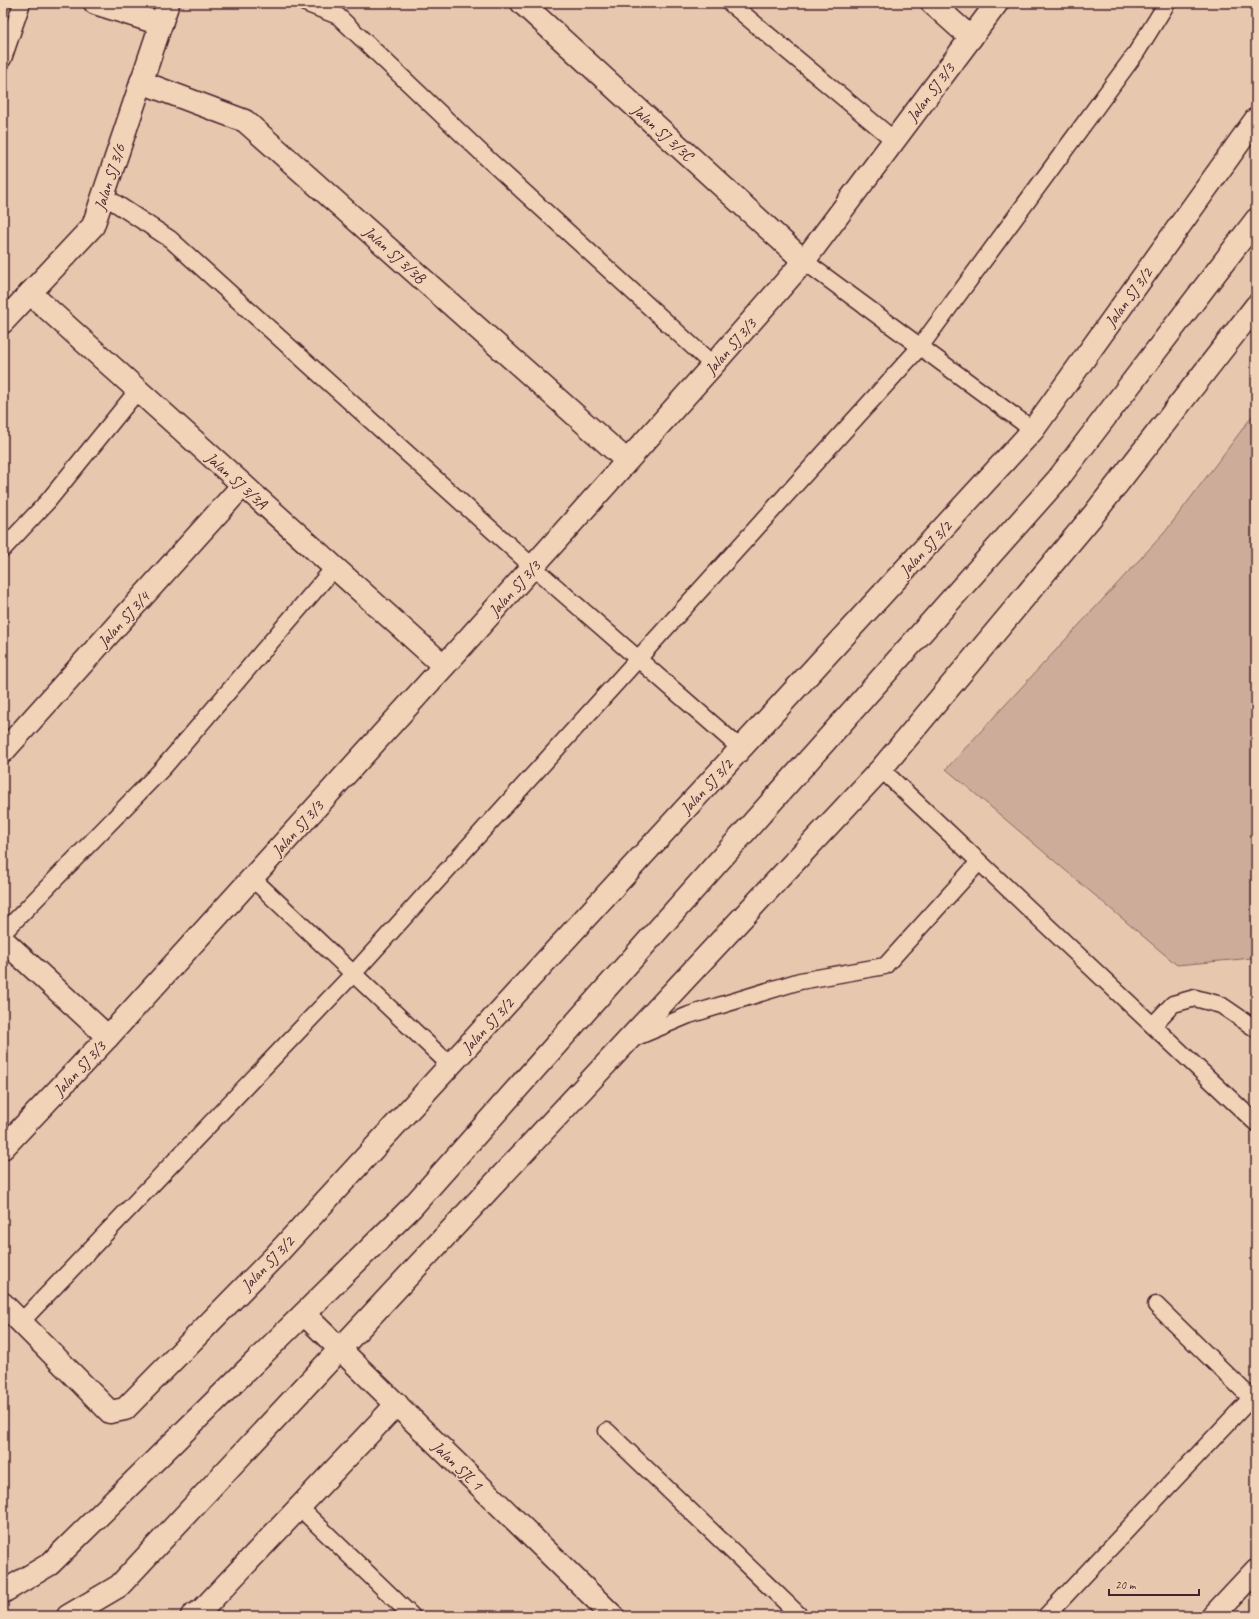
<svg xmlns="http://www.w3.org/2000/svg" width="1259" height="1619" font-family="Caveat,sans-serif">
	<style>
		.green { fill: #cdac99; stroke: #8c6662 }
		.lines { fill: none; stroke-linecap: round; stroke-linejoin: round }
		.lane-casing { stroke: #4a1f2b; stroke-width: 19 }
		.street-casing { stroke: #4a1f2b; stroke-width: 25 }
		.secondary-casing { stroke: #4a1f2b; stroke-width: 25 }
		.lane { stroke: #f1d3b7; stroke-width: 16 }
		.street { stroke: #f1d3b7; stroke-width: 22 }
		.secondary { stroke: #f1d3b7; stroke-width: 22 }
		.labels { text-anchor: middle; stroke-width: 3; stroke-linejoin: round; paint-order: stroke }
		.street-label { font-size: 16px; fill: #4a1f2b; stroke: #f1d3b7 }
	</style>
	<rect width="100%" height="100%" fill="#e7c8af"/>
	<filter id="ink" filterUnits="userSpaceOnUse"><feTurbulence type="fractalNoise" baseFrequency=".025" numOctaves="2"/><feDisplacementMap in="SourceGraphic" scale="8" xChannelSelector="R" yChannelSelector="G"/><feConvolveMatrix kernelMatrix="1 2 1 2 8 2 1 2 1" color-interpolation-filters="sRGB"/></filter>
	<g filter="url(#ink)">
		<polygon class="green" points="1256,411 1256,961 1253,958 1177,965 946,769 1165,532"/>
		<g class="lines">
			<defs>
				<g id="lane">
					<polyline points="305,3 338,16 490,161 713,365"/>
					<polyline points="730,3 894,140"/>
					<polyline points="3,59 22,3"/>
					<polyline points="103,195 170,239 533,567 740,748"/>
					<polyline points="804,261 1033,430"/>
					<polyline points="3,549 48,501 138,390"/>
					<polyline points="881,769 1256,1123"/>
					<polyline points="252,878 450,1065"/>
					<polyline points="3,933 163,768 334,568"/>
					<polyline points="1153,1025 1173,1004 1195,998 1221,1005 1256,1029"/>
					<polyline points="632,1039 689,1015 800,981 885,966 979,862"/>
					<polyline points="1156,1305 1251,1398"/>
					<polyline points="21,1322 353,974 920,347 1136,53 1167,3"/>
					<polyline points="607,1431 800,1616"/>
					<polyline points="299,1507 412,1616"/>
					<polyline points="1046,1616 1256,1393"/>
				</g>
				<g id="street">
					<polyline points="95,3 161,24"/>
					<polyline points="522,3 804,261"/>
					<polyline points="932,3 971,38"/>
					<polyline points="141,82 245,121 627,461"/>
					<polyline points="30,293 444,666"/>
					<polyline points="3,322 93,226 168,3"/>
					<polyline points="3,752 243,485"/>
					<polyline points="3,940 108,1037"/>
					<polyline points="3,1148 108,1037 444,666 713,365 804,261 997,3"/>
					<polyline points="3,1304 110,1412 125,1409 275,1256 1033,430 1256,119"/>
					<polyline points="304,1314 613,1616"/>
					<polyline points="192,1616 202,1610 397,1404"/>
					<polyline points="1213,1616 1256,1570"/>
				</g>
				<g id="secondary">
					<polyline points="3,1592 50,1564 412,1207 1058,479 1256,220"/>
					<polyline points="68,1616 119,1586 881,769 1094,514 1256,306"/>
				</g>
			</defs>
			<use href="#lane" class="lane-casing"/>
			<use href="#street" class="street-casing"/>
			<use href="#secondary" class="secondary-casing"/>
			<use href="#lane" class="lane"/>
			<use href="#street" class="street"/>
			<use href="#secondary" class="secondary"/>
		</g>
	</g>
	<g class="labels">
		<g class="street-label">
			<text transform="translate(930 92) rotate(-53)" y="6">Jalan SJ 3/3</text>
			<text transform="translate(663 132) rotate(42)" y="6">Jalan SJ 3/3C</text>
			<text transform="translate(109 177) rotate(-72)" y="6">Jalan SJ 3/6</text>
			<text transform="translate(395 254) rotate(42)" y="6">Jalan SJ 3/3B</text>
			<text transform="translate(1128 297) rotate(-54)" y="6">Jalan SJ 3/2</text>
			<text transform="translate(730 346) rotate(-49)" y="6">Jalan SJ 3/3</text>
			<text transform="translate(237 480) rotate(42)" y="6">Jalan SJ 3/3A</text>
			<text transform="translate(925 548) rotate(-47)" y="6">Jalan SJ 3/2</text>
			<text transform="translate(514 588) rotate(-48)" y="6">Jalan SJ 3/3</text>
			<text transform="translate(123 619) rotate(-48)" y="6">Jalan SJ 3/4</text>
			<text transform="translate(706 786) rotate(-47)" y="6">Jalan SJ 3/2</text>
			<text transform="translate(297 828) rotate(-48)" y="6">Jalan SJ 3/3</text>
			<text transform="translate(487 1025) rotate(-47)" y="6">Jalan SJ 3/2</text>
			<text transform="translate(79 1068) rotate(-47)" y="6">Jalan SJ 3/3</text>
			<text transform="translate(267 1263) rotate(-46)" y="6">Jalan SJ 3/2</text>
			<text transform="translate(458 1465) rotate(44)" y="6">Jalan SJL 1</text>
		</g>
	</g>
	<rect width="1259" height="1619" fill="none" stroke="#f1d3b7" stroke-width="16"/>
	<rect x="8" y="8" width="1243" height="1603" fill="none" stroke="#4a1f2b" stroke-width="1.5" filter="url(#ink)"/>
	<path d="M1109 1589v6h90v-6" fill="none" stroke="#4a1f2b" stroke-width="2"/>
	<text x="1115" y="1589" font-size="12" fill="#4a1f2b" stroke="#f1d3b7" stroke-width="3" paint-order="stroke">20 m</text>
</svg>
